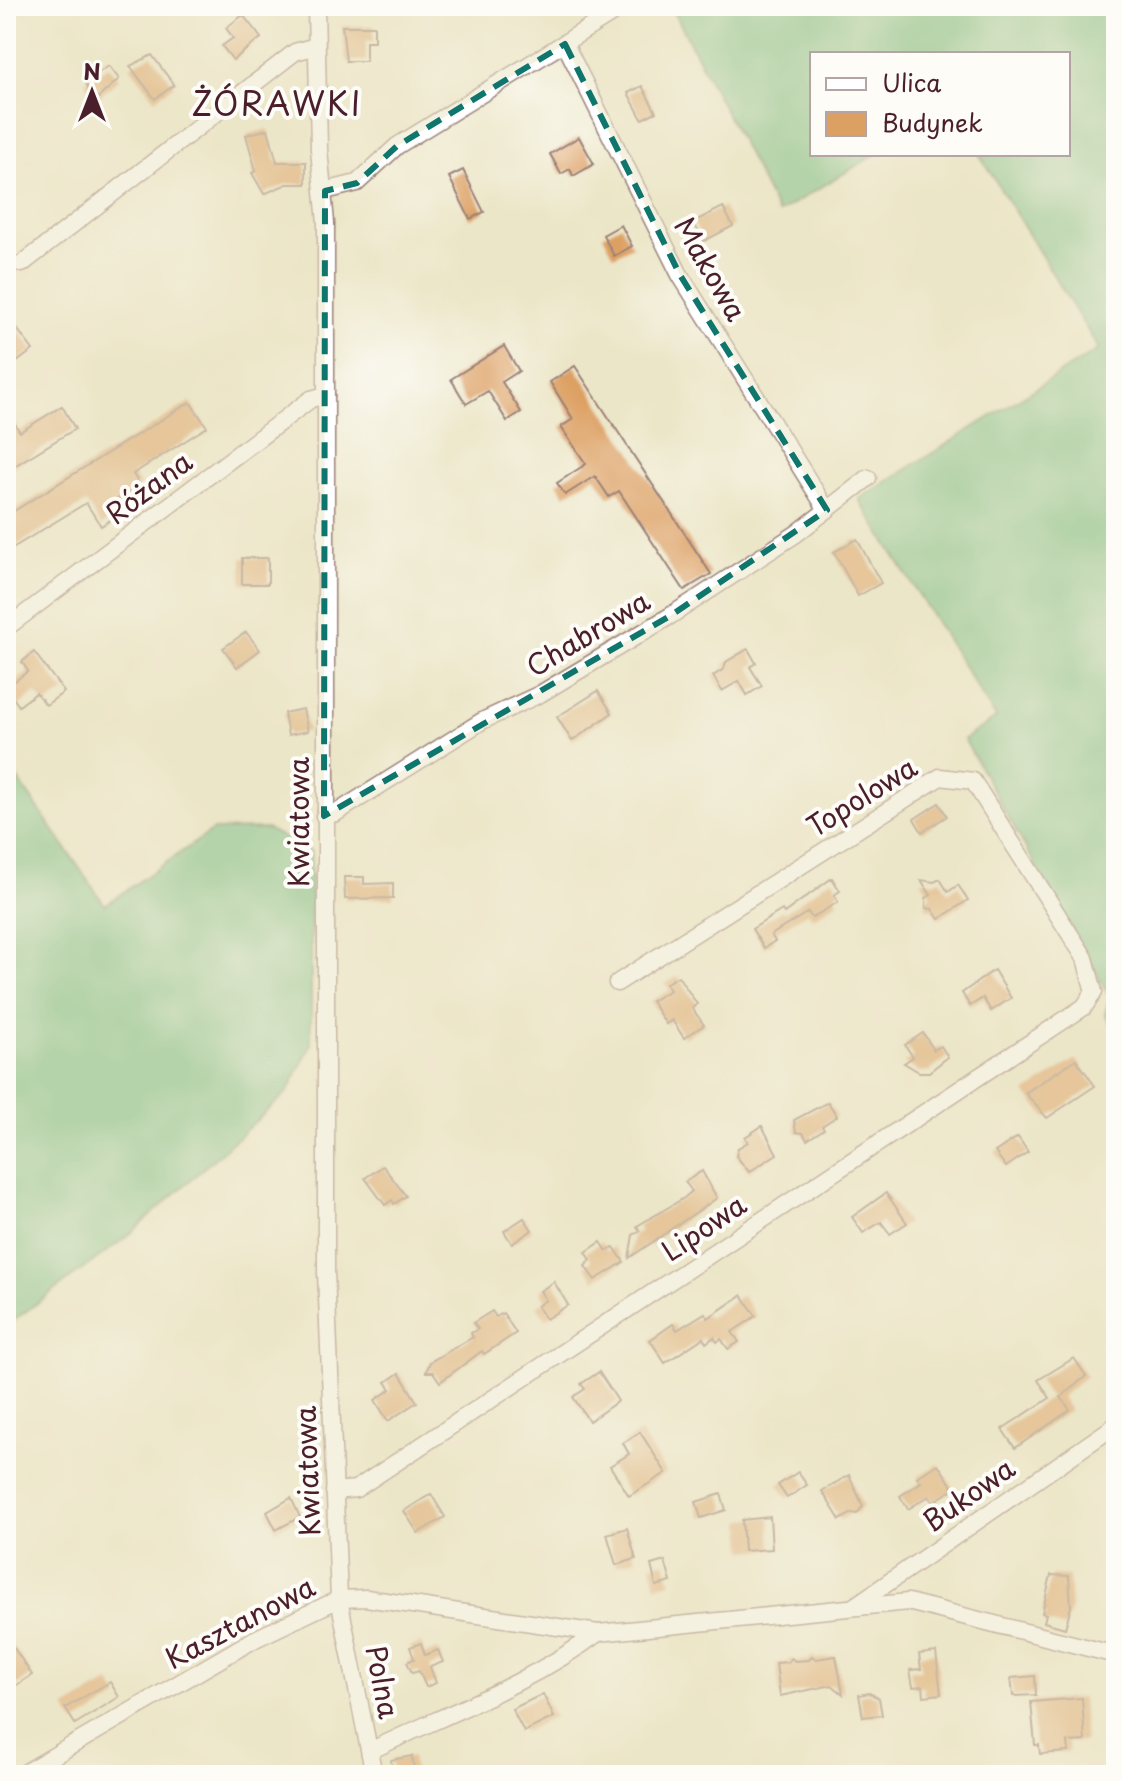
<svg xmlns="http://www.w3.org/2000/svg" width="1122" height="1781" font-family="'Playpen Sans',sans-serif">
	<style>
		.forest { fill: #72bd85; stroke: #5e6e58; stroke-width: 2 }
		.building { fill: #dda063 }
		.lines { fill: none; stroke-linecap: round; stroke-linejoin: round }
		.minor-casing { stroke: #9b827a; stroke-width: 19 }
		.minor { stroke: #fff; stroke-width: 16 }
		.marked { fill: none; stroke: #0f766e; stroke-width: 6; stroke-dasharray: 16 10; stroke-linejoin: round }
		.labels { text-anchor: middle; stroke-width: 8; stroke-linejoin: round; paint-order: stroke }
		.street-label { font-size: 28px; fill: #4a1f2b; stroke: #fdfcf7 }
		.quarter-label { font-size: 32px; letter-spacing: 2px; fill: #4a1f2b; stroke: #fdfcf7 }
	</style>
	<rect width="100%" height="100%" fill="#fdfcf7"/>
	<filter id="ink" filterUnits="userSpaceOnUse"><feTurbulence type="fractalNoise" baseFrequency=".0125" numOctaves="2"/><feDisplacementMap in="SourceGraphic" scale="16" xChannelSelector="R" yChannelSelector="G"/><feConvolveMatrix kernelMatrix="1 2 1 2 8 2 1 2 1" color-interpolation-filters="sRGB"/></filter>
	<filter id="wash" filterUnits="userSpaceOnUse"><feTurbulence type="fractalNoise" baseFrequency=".006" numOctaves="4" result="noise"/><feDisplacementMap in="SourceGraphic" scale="32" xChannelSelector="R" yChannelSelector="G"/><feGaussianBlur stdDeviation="1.8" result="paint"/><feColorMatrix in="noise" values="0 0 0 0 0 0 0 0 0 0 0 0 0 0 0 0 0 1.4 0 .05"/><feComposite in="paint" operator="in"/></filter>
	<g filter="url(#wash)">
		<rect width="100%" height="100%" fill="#ece6c8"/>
		<g class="forest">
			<polygon points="671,6 1116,6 1116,1032 1105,1014 1110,997 964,739 996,718 859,499 1099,349 979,154 1068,154 1068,54 812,54 812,154 876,154 778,213"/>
			<polygon points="6,762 105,905 213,830 267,829 311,851 311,1045 287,1093 129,1235 6,1326"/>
		</g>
		<g id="blocks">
			<g class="building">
				<polygon points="243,15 261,38 233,60 222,46 233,38 226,28"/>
				<polygon points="342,26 374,26 374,41 366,41 366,61 346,61"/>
				<polygon points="152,55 174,85 155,99 130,66"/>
				<polygon points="109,66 119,79 98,98 89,91 85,81"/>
				<polygon points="642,86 656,112 642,119 628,93"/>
				<polygon points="268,129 277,162 306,162 306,184 287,184 264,194 252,173 256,171 246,135"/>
				<polygon points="579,137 594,164 573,176 570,169 561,174 550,154"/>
				<polygon points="463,170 484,212 470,219 449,177"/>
				<polygon points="723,207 733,226 704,241 693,222"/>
				<polygon points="621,225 632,246 614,256 603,235"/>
				<polygon points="6,314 33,350 6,370"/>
				<polygon points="504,346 519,371 502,382 521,412 507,421 488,391 466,404 451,379"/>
				<polygon points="575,366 711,574 684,590 619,491 609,497 595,476 565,495 557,483 586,464 561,427 573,419 550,382"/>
				<polygon points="190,402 207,427 133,474 140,485 118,499 126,510 101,526 86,503 6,552 6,516"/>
				<polygon points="62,406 75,429 6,471 6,410 20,432"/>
				<polygon points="857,539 881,583 858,596 834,552"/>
				<rect x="242" y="558" width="26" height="26"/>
				<polygon points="246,632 260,650 237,667 223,648"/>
				<polygon points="748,649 756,663 750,667 762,686 747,695 739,681 722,691 713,676 724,669 726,662"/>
				<polygon points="34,652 64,692 46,705 36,693 19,706 6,688 28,671 22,662"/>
				<polygon points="598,691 612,713 572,741 557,717"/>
				<polygon points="303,709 308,731 288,735 284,713"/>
				<polygon points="939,803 947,816 922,832 914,819"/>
				<polygon points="344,877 364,877 364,884 393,883 393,898 345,899"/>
				<polygon points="832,878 840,891 834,895 838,902 812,918 808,912 771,935 775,941 764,948 752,929 782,910 784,913"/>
				<polygon points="940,879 948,892 958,885 968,900 939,919 932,909 926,908 926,898 931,895 921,880 934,882"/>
				<polygon points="994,970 1011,998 991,1011 983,998 970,1006 962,993"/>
				<polygon points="678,976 697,1004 692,1008 704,1025 684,1038 672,1020 666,1024 651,1001 670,990 665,984"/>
				<polygon points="923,1033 934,1050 941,1046 948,1057 929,1072 919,1072 904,1063 913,1057 905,1045"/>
				<polygon points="1076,1059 1095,1086 1047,1118 1025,1093"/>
				<polygon points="828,1102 837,1116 822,1126 824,1129 807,1140 803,1133 796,1132 794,1120"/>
				<polygon points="762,1126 777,1154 749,1172 736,1156 738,1148 748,1142 745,1137"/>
				<polygon points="1018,1137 1028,1152 1006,1167 995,1152"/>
				<polygon points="383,1166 406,1196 394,1204 392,1200 385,1205 365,1178"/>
				<polygon points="702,1171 717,1198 629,1258 633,1235 640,1231 637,1226 684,1198 692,1191 685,1182"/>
				<polygon points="886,1193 907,1223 890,1234 881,1222 863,1233 852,1217"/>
				<polygon points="524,1218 532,1230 512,1244 504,1231"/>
				<polygon points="601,1242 607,1251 614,1247 624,1262 595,1280 585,1266 591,1260 586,1252"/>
				<polygon points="554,1282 568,1305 546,1319 537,1306 546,1300 540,1291"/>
				<polygon points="742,1295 756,1316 732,1332 739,1342 728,1349 721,1339 717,1342 714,1337 706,1343 703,1338 665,1363 650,1340 673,1324 677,1330 705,1313 708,1318"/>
				<polygon points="492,1311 496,1317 503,1313 516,1333 484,1354 482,1351 440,1382 433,1372 426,1372 430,1362 473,1337 471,1333 478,1329 473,1323"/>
				<polygon points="1074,1358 1086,1376 1061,1397 1070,1410 1015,1448 1002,1429 1050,1398 1038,1380"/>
				<polygon points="599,1372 618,1401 589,1421 573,1397 585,1389 581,1384"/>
				<polygon points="399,1373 417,1402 388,1421 375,1400 391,1389 386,1382"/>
				<polygon points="640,1432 666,1473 629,1496 610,1466 629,1454 623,1443"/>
				<polygon points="938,1464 954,1489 933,1502 929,1496 908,1509 900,1496 921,1482 917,1477"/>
				<polygon points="798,1472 807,1485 787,1498 778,1485"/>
				<polygon points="849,1475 863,1506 857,1514 852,1513 840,1520 822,1491"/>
				<polygon points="431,1494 445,1517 418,1533 404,1511"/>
				<polygon points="721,1494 726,1510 701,1518 696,1502"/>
				<polygon points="291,1498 300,1517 276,1530 267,1512"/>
				<polygon points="770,1517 772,1549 744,1551 742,1520"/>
				<polygon points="627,1528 636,1559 616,1565 607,1534"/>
				<polygon points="665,1561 671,1582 656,1586 651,1565"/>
				<polygon points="1051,1575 1069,1576 1071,1607 1065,1628 1044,1622 1046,1614 1042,1613"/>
				<polygon points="6,1636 32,1675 12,1688 6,1680"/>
				<polygon points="421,1643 425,1655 438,1650 443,1662 430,1667 436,1683 426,1687 419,1671 412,1673 407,1662 414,1659 410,1647"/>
				<polygon points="936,1652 941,1694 924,1696 923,1686 913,1687 910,1670 921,1669 919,1654"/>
				<polygon points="812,1656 816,1659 836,1656 843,1694 832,1685 780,1696 776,1663 788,1662 791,1658 795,1661 809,1660"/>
				<polygon points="1035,1676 1036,1695 1013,1696 1011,1678"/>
				<polygon points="110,1682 119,1697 75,1724 65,1708"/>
				<polygon points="869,1693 879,1698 882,1715 863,1717 859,1695"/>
				<polygon points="543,1694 554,1717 524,1732 512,1709"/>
				<polygon points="1082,1698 1085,1741 1068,1742 1069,1752 1040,1754 1039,1745 1035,1745 1031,1702"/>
				<polygon points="412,1756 415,1775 393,1775 391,1760"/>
			</g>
		</g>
	</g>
	<g filter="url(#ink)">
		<use href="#blocks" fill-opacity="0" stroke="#9b827a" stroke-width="2"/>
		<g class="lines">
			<defs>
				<g id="minor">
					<polyline points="316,6 319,149 326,223 326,1272 339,1599 374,1775"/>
					<polyline points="565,44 680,275 827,510"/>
					<polyline points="325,191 357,183 397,146 624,6"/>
					<polyline points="22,264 295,52 316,46"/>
					<polyline points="6,628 311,399 326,395"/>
					<polyline points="324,816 336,813 482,721 540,694 670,616 796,534 868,478"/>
					<polyline points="334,1491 356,1489 1084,1007 1094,992 1085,958 973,781 940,777 617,983"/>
					<polyline points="853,1607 1116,1425"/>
					<path d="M370,1751c76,-37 159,-67 228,-118"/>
					<polyline points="21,1775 255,1639 339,1599 366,1598 598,1633 908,1602 1116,1655"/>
				</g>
			</defs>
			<use href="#minor" class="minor-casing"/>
			<use href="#minor" class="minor"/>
		</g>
	</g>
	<path d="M0 0H1122V1781H0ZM565,44l115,231 147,235 -157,106 -346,200 1,-625 32,-8 40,-37z" fill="#ece6c8" fill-opacity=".55" fill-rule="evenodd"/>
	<path class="marked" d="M565,44l115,231 147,235 -157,106 -346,200 1,-625 32,-8 40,-37z"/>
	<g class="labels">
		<g class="street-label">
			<text transform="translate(710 269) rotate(60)" y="10">Makowa</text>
			<text transform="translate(149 488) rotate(-37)" y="10">Różana</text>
			<text transform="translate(588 634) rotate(-31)" y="10">Chabrowa</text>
			<text transform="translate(862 797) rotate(-32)" y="10">Topolowa</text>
			<text transform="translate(299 822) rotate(-90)" y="10">Kwiatowa</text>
			<text transform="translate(704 1228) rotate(-34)" y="10">Lipowa</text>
			<text transform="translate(308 1471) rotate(-92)" y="10">Kwiatowa</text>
			<text transform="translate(969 1495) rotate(-35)" y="10">Bukowa</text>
			<text transform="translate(240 1623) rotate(-28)" y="10">Kasztanowa</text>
			<text transform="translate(382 1682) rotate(79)" y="10">Polna</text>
		</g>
		<g class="quarter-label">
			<text x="277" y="116">ŻÓRAWKI</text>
		</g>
	</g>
	<rect width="1122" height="1781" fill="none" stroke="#fdfcf7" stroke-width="32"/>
	<rect x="810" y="52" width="260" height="104" fill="#fdfcf7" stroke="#b5a4a5" stroke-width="2"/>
	<rect x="826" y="78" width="40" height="12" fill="#ffffff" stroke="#b5a4a5" stroke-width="2"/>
	<text x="882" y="92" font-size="24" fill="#4a1f2b">Ulica</text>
	<rect x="826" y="112" width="40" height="24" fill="#dda063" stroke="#b5a4a5" stroke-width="2"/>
	<text x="882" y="132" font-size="24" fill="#4a1f2b">Budynek</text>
	<g transform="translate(92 92)" stroke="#fdfcf7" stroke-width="6" paint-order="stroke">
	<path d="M0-6L14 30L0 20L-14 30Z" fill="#4a1f2b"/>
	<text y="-12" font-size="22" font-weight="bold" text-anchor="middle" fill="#4a1f2b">N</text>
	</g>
</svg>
